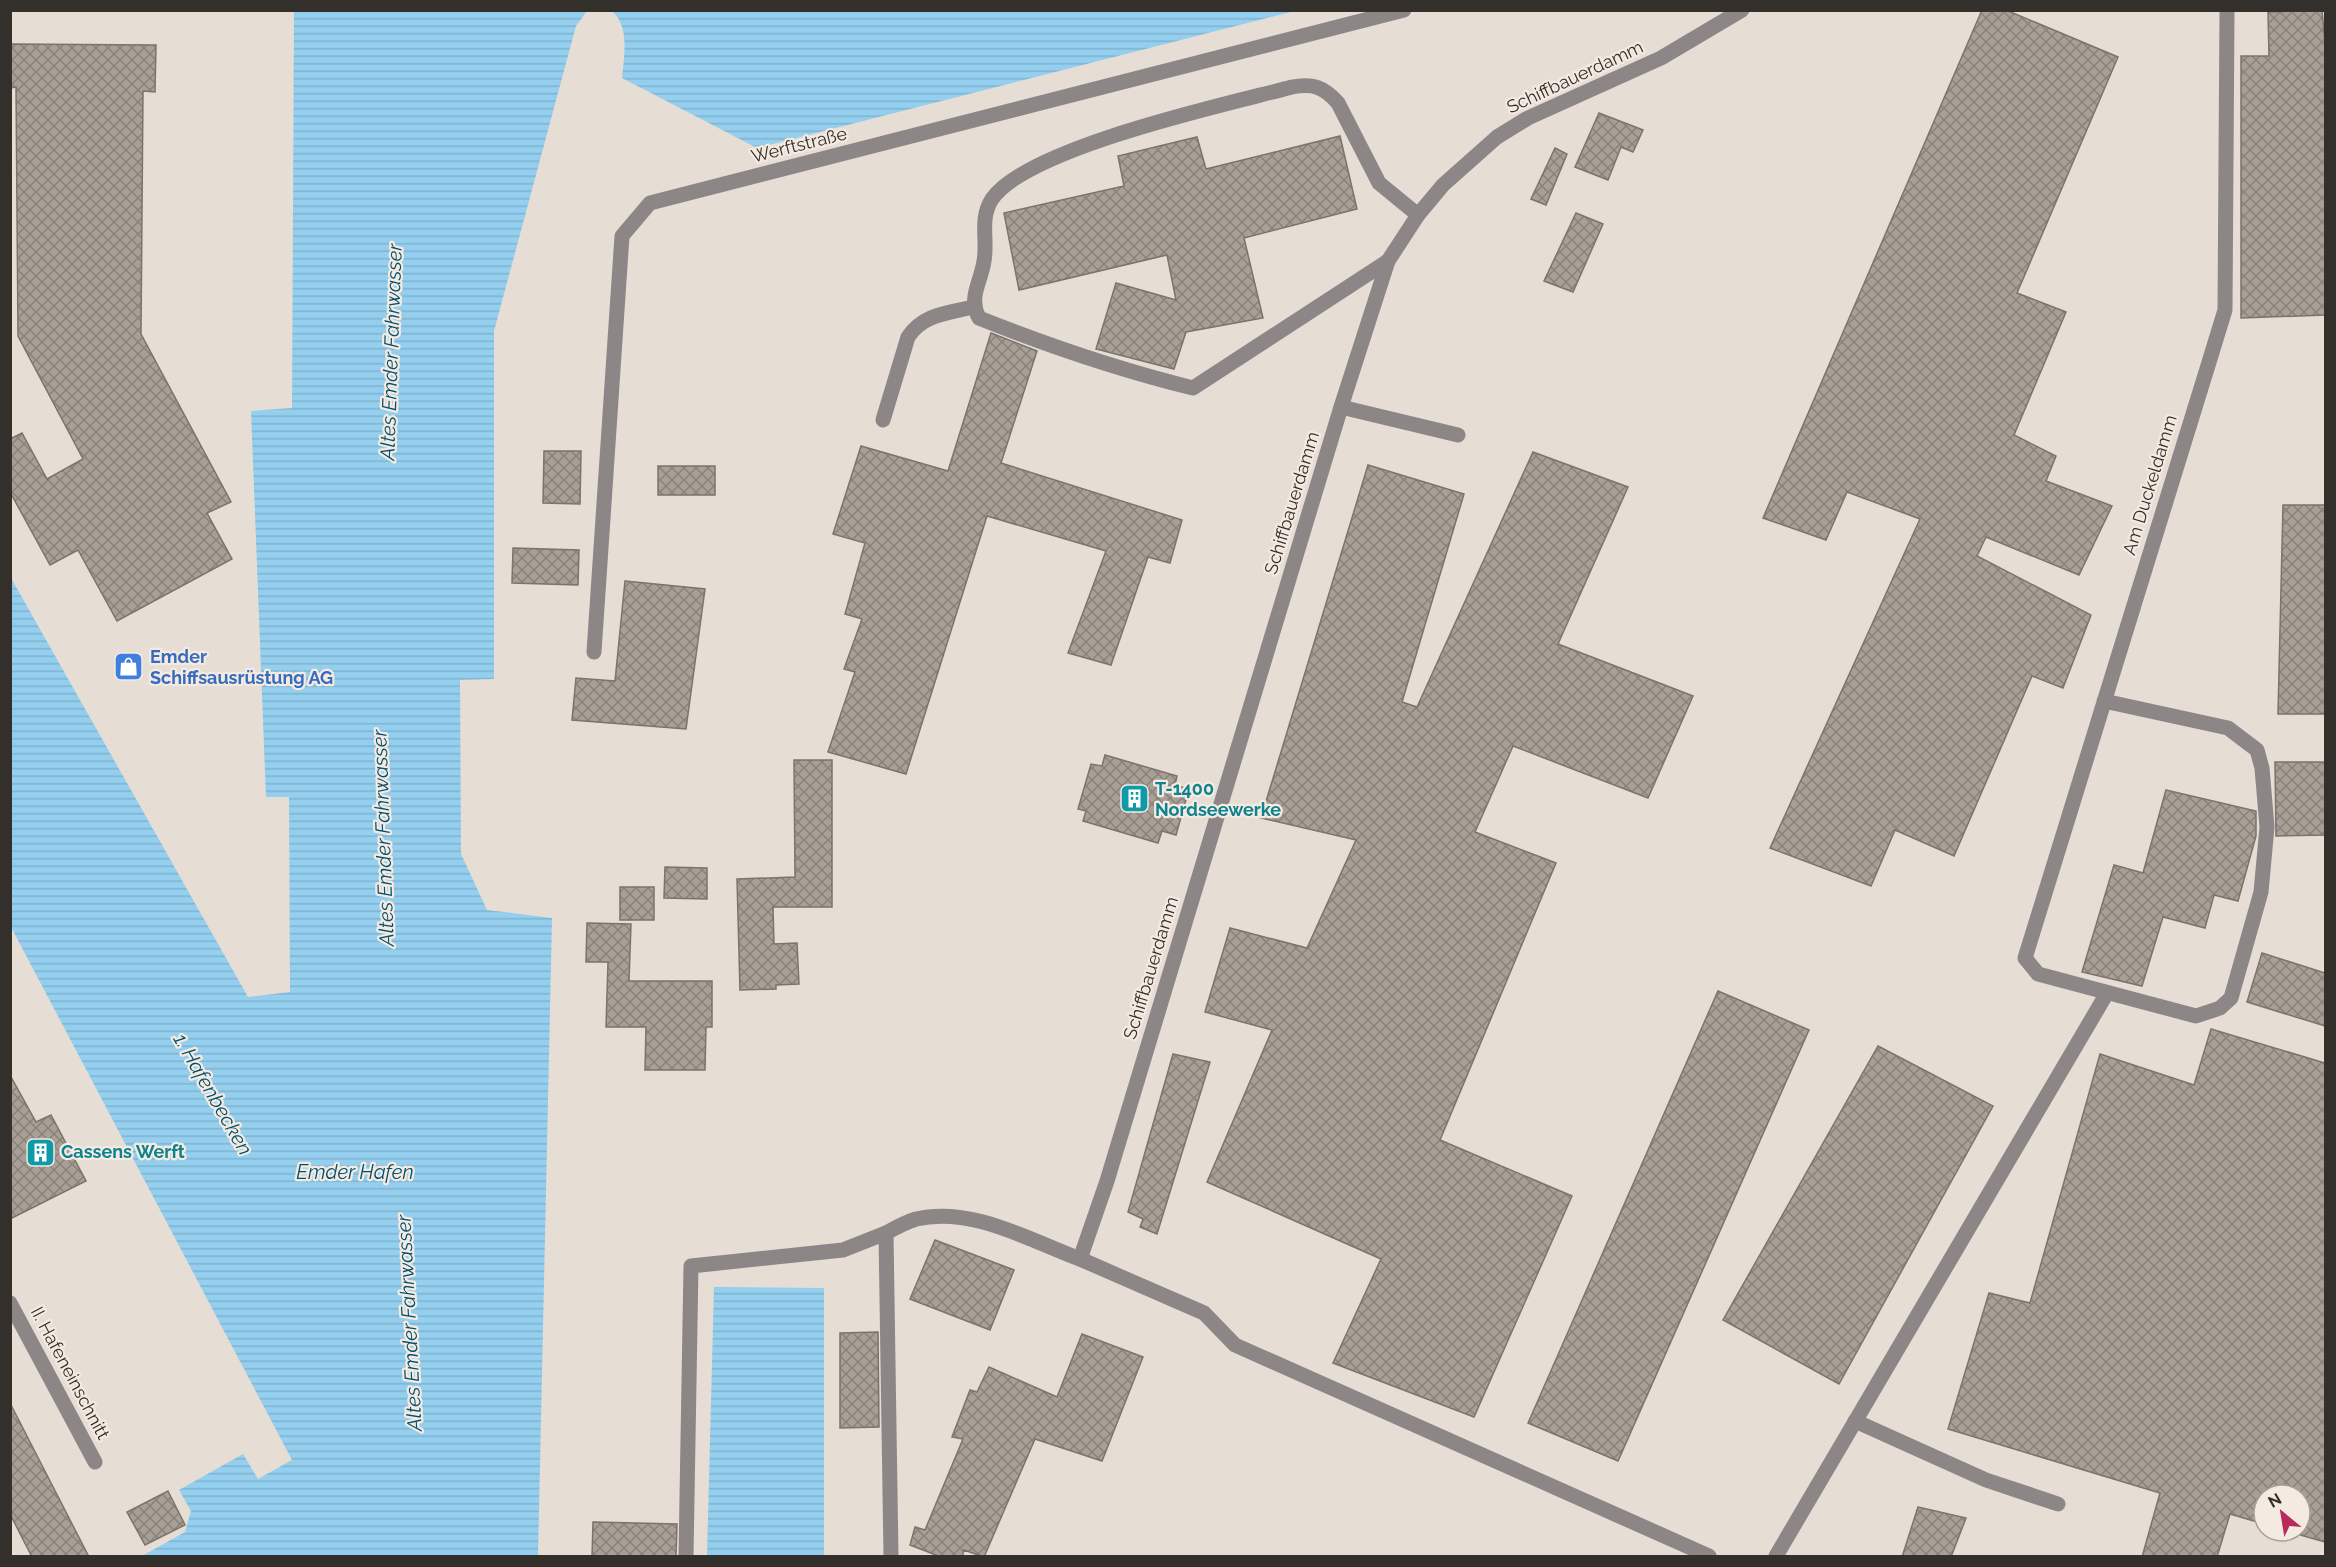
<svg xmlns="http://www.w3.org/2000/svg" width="2336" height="1567" font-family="Raleway,sans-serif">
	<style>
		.water { fill: url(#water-rules) }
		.building { fill: url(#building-cross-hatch); stroke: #7c736b; stroke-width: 1.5 }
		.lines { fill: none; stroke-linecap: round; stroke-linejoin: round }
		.minor { stroke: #8c8687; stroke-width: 15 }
		.labels { text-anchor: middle; stroke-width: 4.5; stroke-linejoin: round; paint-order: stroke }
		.street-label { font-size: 18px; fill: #33302c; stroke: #f4eae1 }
		.shop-label { font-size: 18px; font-weight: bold; fill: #366cbe; stroke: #f4eae1; text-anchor: start }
		.culture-label { font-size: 18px; font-weight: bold; fill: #0d838f; stroke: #f4eae1; text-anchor: start }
		.water-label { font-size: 20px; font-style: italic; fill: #00506f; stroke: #f4eae1 }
	</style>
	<defs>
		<pattern id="water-rules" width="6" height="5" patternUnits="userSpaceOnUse" patternTransform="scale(1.5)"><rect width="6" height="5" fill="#94cfef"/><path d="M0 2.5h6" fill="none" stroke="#80b2cd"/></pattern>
		<pattern id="building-cross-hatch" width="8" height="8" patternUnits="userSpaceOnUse" patternTransform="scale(1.5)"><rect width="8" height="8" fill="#a89f97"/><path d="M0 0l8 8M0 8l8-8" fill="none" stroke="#89827b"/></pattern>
	</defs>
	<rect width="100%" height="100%" fill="#e6ddd4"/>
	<g class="water">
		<polygon points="294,11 587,11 576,26 494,331 494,679 460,680 461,854 487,910 552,918 538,1556 142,1556 185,1532 191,1511 179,1490 243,1454 258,1479 292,1460 11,927 11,578 248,997 290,992 289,797 266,797 251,411 292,408"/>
		<path d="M612,11h683l-538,137 -135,-70c2,-22 8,-51 -10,-67z"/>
		<polygon points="714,1287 824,1288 824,1556 707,1556"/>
	</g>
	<g class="building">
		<polygon points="1982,10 2006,10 2118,57 2017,293 2066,312 2014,435 2056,456 2046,481 2112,506 2079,575 1986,537 1977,556 2091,615 2063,688 2032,676 1954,856 1895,830 1871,886 1770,848 1920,519 1847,492 1826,540 1763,518"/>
		<polygon points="2322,10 2325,43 2325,315 2241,318 2241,56 2269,56 2268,12"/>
		<polygon points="10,44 156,45 155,92 143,91 141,334 231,502 207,513 232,559 117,621 78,550 50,565 10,492 10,439 22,433 47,479 83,459 18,336 16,87 10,88"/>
		<polygon points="1599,113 1643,130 1633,152 1621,147 1608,180 1575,167"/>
		<polygon points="1340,136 1357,209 1244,238 1263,318 1186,332 1174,369 1096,349 1116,283 1176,300 1167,255 1019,290 1004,213 1124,186 1118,156 1197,137 1206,169"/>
		<polygon points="1555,148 1567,154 1546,205 1531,199"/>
		<polygon points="1576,213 1603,224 1573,292 1544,281"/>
		<polygon points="991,333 1037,351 1001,463 1182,520 1170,563 1148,557 1111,665 1068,653 1106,551 987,516 906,774 828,752 855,672 844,669 862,619 845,614 865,543 833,534 861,446 948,471"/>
		<polygon points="544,451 581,451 580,504 543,503"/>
		<polygon points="1533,452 1628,487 1558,644 1693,696 1648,798 1513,746 1475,832 1556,863 1440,1140 1572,1196 1474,1417 1333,1363 1381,1259 1207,1182 1272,1030 1205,1012 1230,928 1307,948 1356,840 1261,818 1368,465 1464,494 1402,702 1417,707"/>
		<rect x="658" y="466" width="57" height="29"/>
		<polygon points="2283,505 2325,505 2325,714 2278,714"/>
		<polygon points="513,548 579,550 578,585 512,583"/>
		<polygon points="625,581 705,589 686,729 572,720 576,678 615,681"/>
		<polygon points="1105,755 1177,776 1175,785 1189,789 1176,835 1162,831 1158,843 1083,821 1086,811 1078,809 1091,764 1102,766"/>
		<polygon points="794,760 832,760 832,907 773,907 774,944 797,943 799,984 776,985 776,989 740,990 737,879 795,877"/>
		<polygon points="2275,762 2325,762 2325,835 2276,836"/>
		<polygon points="2166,790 2256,811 2256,836 2238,901 2214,895 2205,928 2163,917 2142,986 2082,972 2114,865 2143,873"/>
		<polygon points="665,867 707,868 707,899 664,898"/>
		<rect x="620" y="887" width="34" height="33"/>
		<polygon points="587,923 631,924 629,981 712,981 712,1027 706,1027 705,1070 645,1070 646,1027 606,1027 608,962 586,962"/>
		<polygon points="2262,953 2325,973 2325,1026 2247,1002"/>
		<polygon points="1718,991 1809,1030 1618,1461 1528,1423"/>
		<polygon points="2211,1029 2325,1063 2325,1542 2300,1535 2300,1495 2264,1495 2264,1524 2230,1514 2217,1557 2142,1557 2160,1493 1948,1429 1989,1293 2030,1303 2100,1054 2194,1085"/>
		<polygon points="1878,1046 1993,1106 1839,1384 1723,1320"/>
		<polygon points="1173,1054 1210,1062 1157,1234 1140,1227 1143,1219 1128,1212"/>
		<polygon points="10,1075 36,1122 51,1115 86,1181 10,1219"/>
		<polygon points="935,1240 1014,1270 990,1330 910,1299"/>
		<polygon points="878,1332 879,1427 840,1428 840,1333"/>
		<polygon points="1082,1334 1143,1357 1102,1461 1035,1439 984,1557 964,1550 962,1557 941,1557 910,1545 915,1527 925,1530 963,1439 952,1437 970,1390 977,1392 989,1367 1057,1397"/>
		<polygon points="10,1403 89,1557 32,1557 10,1514"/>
		<polygon points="168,1491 185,1525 145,1545 127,1512"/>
		<polygon points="1918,1507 1966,1518 1951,1557 1902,1557"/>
		<polygon points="593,1522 677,1524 676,1557 592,1557"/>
	</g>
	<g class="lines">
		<g class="minor">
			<path d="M1388,261l-195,127c-73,-18 -144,-42 -214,-70 -11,-21 2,-36 5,-57 4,-21 -5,-42 8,-62 36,-52 236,-95 300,-112 21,-4 32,0 46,16l41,80 39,32"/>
			<polyline points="1341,407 1458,435"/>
			<path d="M883,420l25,-83c15,-23 40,-24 65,-30"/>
			<polyline points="594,652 622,236 650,203 1404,10"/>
			<polyline points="2104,701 2228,728 2257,750 2262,768 2267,827 2261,892 2231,998 2220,1008 2196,1016 2038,974 2025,958 2210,359 2225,310 2227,10"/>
			<polyline points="1080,1259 1204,1313 1235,1345 1709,1556"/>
			<polyline points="10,1303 95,1462"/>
			<polyline points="1855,1421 1986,1480 2058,1504"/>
			<polyline points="686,1556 691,1266 843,1250 886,1233"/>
			<path d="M891,1556l-5,-323c9,-5 20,-11 30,-14 55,-13 113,21 164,40l27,-78 234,-774 47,-146 30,-46 25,-30 54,-48 31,-19 133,-60 81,-48"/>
			<polyline points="1776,1556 2107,993"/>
		</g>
	</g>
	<defs>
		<symbol id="shop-square" viewBox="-11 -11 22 22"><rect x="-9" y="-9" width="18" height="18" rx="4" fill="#3f7fe0" stroke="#f4eae1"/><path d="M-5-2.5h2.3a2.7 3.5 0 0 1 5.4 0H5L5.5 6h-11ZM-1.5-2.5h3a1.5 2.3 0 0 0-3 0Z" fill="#fff"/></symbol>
		<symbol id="building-square" viewBox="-11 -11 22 22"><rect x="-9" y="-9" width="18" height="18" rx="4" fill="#0f9aa8" stroke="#f4eae1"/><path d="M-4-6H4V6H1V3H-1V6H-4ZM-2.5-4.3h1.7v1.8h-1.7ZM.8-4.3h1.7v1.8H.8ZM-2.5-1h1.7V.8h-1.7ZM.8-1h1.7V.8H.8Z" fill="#fff"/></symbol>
	</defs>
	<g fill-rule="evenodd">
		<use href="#shop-square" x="112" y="650" width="33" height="33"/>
		<use href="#building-square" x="1118" y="782" width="33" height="33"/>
		<use href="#building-square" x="24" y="1136" width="33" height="33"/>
	</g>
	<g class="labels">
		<g class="street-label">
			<text transform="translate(1575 77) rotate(-25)" y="6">Schiffbauerdamm</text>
			<text transform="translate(799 145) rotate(-14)" y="6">Werftstraße</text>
			<text transform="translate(2150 485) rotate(-73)" y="6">Am Duckeldamm</text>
			<text transform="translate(1292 503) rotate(-73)" y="6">Schiffbauerdamm</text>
			<text transform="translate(1151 968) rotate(-73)" y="6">Schiffbauerdamm</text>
			<text transform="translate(70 1373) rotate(62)" y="6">II. Hafeneinschnitt</text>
		</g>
		<g class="shop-label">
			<text x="150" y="663">Emder<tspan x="150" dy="21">Schiffsausrüstung AG</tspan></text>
		</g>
		<g class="culture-label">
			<text x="1155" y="795">T-1400<tspan x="1155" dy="21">Nordseewerke</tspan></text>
			<text x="61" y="1158">Cassens Werft</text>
		</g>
		<g class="water-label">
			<text transform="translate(391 352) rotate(-88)" y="7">Altes Emder Fahrwasser</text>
			<text transform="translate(383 838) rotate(-92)" y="7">Altes Emder Fahrwasser</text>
			<text transform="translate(213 1094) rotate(60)" y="7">1. Hafenbecken</text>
			<text x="355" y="1179">Emder Hafen</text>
			<text transform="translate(409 1323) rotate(-93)" y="7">Altes Emder Fahrwasser</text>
		</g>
	</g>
	<rect width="2336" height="1567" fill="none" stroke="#33302c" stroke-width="24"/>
	<g transform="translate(2282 1513) rotate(330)"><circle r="28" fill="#f4eae1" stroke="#a7a099" stroke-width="1.5"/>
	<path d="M0-4.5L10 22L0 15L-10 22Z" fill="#b82a5b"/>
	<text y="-9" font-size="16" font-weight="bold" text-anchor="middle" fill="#33302c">N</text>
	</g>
</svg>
